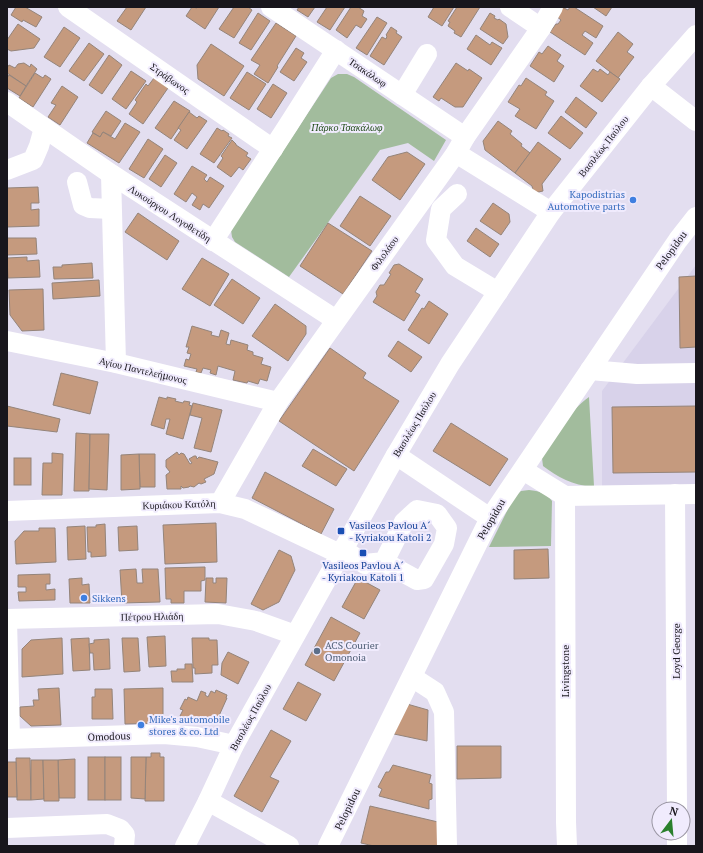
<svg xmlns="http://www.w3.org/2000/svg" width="703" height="853" font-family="'PT Serif',serif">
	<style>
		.built { fill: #d8d2ea }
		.green { fill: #a2bc9d }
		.building { fill: #c59a7e; stroke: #94847a }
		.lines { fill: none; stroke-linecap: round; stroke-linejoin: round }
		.minor { stroke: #fff; stroke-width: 20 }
		.shop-dot { fill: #3f7fe0; stroke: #f0ebfd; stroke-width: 1.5 }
		.transit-dot { fill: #1a4fb4; stroke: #f0ebfd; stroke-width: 1.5 }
		.service-dot { fill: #5c6f8a; stroke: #f0ebfd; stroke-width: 1.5 }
		.labels { text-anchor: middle; stroke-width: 4; stroke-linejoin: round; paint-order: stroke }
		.street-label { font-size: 10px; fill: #18161c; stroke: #f0ebfd }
		.park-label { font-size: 10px; font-style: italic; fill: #1f4b16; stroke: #f0ebfd }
		.shop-label { font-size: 10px; fill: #366cbe; stroke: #f0ebfd; text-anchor: start }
		.transit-label { font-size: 10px; fill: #164399; stroke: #f0ebfd; text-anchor: start }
		.service-label { font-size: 10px; fill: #4e5e75; stroke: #f0ebfd; text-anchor: start }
	</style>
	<rect width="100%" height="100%" fill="#e3def0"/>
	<polygon class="built" points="696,265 696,485 602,486 602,391"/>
	<g class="green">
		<polygon points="338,74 347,74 354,77 446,140 434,161 408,143 380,150 289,277 235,242 232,237 231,230 331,78"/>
		<path d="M589,397l5,89c-18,1 -37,-9 -51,-20l-1,-8c13,-21 27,-47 47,-61z"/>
		<path d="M529,490c10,1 17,3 23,11l-1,45 -62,1 25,-50 7,-6z"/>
	</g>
	<g class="building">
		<polygon points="16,7 25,7 42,17 36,27 23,20 22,22 11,15"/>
		<polygon points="127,7 146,7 131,30 117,21"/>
		<polygon points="192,7 197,8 198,7 219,7 205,29 186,16"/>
		<polygon points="234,7 248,7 252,10 234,38 219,29"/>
		<polygon points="299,7 315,7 308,17 297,10"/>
		<polygon points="327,7 345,7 330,30 317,22"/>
		<polygon points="351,7 358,7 364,11 362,16 367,19 361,28 356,25 347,38 336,30"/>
		<polygon points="434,7 454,7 442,26 428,17"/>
		<polygon points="457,7 480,7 461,37 454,33 455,31 448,26 450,22 448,21"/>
		<polygon points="562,7 568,10 570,7 574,7 603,26 596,38 585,31 582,35 593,43 585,55 550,32 556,24 558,24 561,20 556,16"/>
		<polygon points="593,7 612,7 606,16"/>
		<polygon points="258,13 270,21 251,50 239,43"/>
		<polygon points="490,13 495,16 494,18 498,20 499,19 506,24 508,37 503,44 480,29"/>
		<polygon points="377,17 387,23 367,55 356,48"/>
		<polygon points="276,23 296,36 277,66 278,67 268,83 254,74 260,65 251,60"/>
		<polygon points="18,24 40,39 34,48 11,51 7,49 7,40"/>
		<polygon points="64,27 80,38 60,67 44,57"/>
		<polygon points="391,27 397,31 396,33 402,37 384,65 370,56 382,37 386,39 387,36 386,35"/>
		<polygon points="618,32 633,44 627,52 634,57 618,78 596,61"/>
		<polygon points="476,35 490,45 492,42 502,48 491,65 467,49"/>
		<polygon points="89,43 104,54 84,81 69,71"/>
		<polygon points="211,44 244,66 224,96 198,79 197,65"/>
		<polygon points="548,46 561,55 557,61 564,66 554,82 530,66 539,52 542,54"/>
		<polygon points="296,48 304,53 301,58 307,62 294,81 280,72"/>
		<polygon points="109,55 122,65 102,94 89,85"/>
		<polygon points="24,63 30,67 31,64 37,69 26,86 7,73 7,68 9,65 15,68 18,64"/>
		<polygon points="456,63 468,71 469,69 482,78 463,107 455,107 441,98 439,101 433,97"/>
		<polygon points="593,69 598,72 600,69 608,75 610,72 620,79 602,102 580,86"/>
		<polygon points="131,71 146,81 126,109 112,99"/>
		<polygon points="247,72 266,84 249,110 230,98"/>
		<polygon points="35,73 43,78 45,75 51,79 33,107 19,98"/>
		<polygon points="9,75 26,86 20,96 7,88 7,78"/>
		<polygon points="154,78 168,88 143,124 129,114 137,102 135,100 146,84 148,86"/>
		<polygon points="526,78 547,92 545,95 554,101 536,129 515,116 520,109 508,102 519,85 521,86"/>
		<polygon points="273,84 287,93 271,118 257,109"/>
		<polygon points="62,86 78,97 60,125 48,117 56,105 51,103"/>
		<polygon points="576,97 597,113 586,128 565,112"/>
		<polygon points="174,101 190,111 171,139 155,128"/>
		<polygon points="106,111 121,121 111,136 103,132 100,137 92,132"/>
		<polygon points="189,112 197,118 199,116 207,121 187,149 174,140 181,130 178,128"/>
		<polygon points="561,116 583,133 570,149 548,133"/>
		<polygon points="498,121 512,131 510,134 522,144 521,146 530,153 515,173 485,150 483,141"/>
		<polygon points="125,123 140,132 119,163 87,143 93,133 100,137 103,132 115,139"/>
		<polygon points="217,128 222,131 223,130 229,134 228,136 232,138 214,163 200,154"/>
		<polygon points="148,139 163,149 144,178 129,169"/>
		<polygon points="232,140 236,144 236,145 248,153 246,156 251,159 243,170 239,167 231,177 217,167 223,158 221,156"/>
		<polygon points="538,142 561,159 542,184 543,191 534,193 532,186 515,173"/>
		<polygon points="407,152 425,164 400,200 372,180 388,157"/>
		<polygon points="165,155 177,163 161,187 149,179"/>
		<polygon points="192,166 207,175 204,179 207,182 210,177 224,186 209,208 203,204 200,210 192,205 197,197 192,193 186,202 174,194"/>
		<polygon points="38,187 39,203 31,203 31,210 39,209 39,226 7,227 7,188"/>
		<polygon points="360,196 391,216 370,246 340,226"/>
		<polygon points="493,203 509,214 510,222 501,235 480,221"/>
		<polygon points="138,213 179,241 167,260 125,232"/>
		<polygon points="328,223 372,251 343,294 300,266"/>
		<polygon points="476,228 499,244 490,257 467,241"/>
		<polygon points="7,238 36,238 37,254 7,255"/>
		<polygon points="27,257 27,261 39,260 40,277 8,278 7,258"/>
		<polygon points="202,258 229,274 210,306 182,289"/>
		<polygon points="92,263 93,278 54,279 53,267 62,267 62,265"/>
		<polygon points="399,264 423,279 415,292 420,295 404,321 373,302 377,296 376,292 380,285 384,285 391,274 389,273 394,265"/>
		<polygon points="696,276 696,347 680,348 679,277"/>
		<polygon points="232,279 260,298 243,324 214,305"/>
		<polygon points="99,280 100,296 53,299 52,283"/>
		<polygon points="43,289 44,330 22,331 10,315 9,290"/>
		<polygon points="429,301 448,314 429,344 408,330 422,308 424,309"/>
		<polygon points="275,304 306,326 306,334 288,361 252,336"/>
		<polygon points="192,326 212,332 211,335 219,337 221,330 229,333 226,344 230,345 231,340 248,345 247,350 253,352 253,355 263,358 261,364 271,367 267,381 260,379 258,384 248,381 247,383 233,380 235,371 218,366 216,375 210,373 211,370 203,368 201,373 196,372 197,369 184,366 186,359 189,360 191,354 187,353 189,347 186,347"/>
		<polygon points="398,341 422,357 411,372 388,356"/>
		<polygon points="330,348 366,373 363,378 399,401 354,471 279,421"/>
		<polygon points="61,373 98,382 90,414 53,405"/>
		<polygon points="159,397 167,399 167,397 176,399 175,401 183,403 184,401 190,402 189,405 192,406 183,439 166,434 170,419 166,419 164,429 151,425"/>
		<polygon points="193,403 222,410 211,452 194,448 202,418 190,415"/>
		<polygon points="7,406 60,419 57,432 7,426"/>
		<polygon points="696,406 696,472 613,473 612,407"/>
		<polygon points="451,423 508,459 490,486 433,451"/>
		<polygon points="76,433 90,434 89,491 74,491"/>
		<polygon points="90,434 109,434 107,490 89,489"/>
		<polygon points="313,449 347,469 336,486 302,466"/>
		<polygon points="177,452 179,455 181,453 184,454 190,464 192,463 189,459 194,456 196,456 197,459 199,457 218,462 214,474 204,479 206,482 201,484 199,483 194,487 190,486 189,487 183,488 181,486 181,489 167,489 166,475 170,472 166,467 166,460"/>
		<polygon points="52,453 63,454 62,495 42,495 43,463 52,463"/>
		<polygon points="139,454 155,454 155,487 140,487"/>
		<polygon points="139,454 140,489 121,490 121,455"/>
		<rect x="14" y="458" width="17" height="27"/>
		<polygon points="265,472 334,509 321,534 252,498"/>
		<polygon points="216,523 217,562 165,564 163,525"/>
		<polygon points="105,524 106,556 91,557 91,552 88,552 87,527 96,527 96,525"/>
		<polygon points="85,526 86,559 68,560 67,527"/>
		<polygon points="137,526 138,550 119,551 118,527"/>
		<polygon points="39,528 55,528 56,562 16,564 15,541 24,531 39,531"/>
		<polygon points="548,549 549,578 514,579 514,550"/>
		<polygon points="279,550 291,556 295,570 279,602 263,610 251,604"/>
		<polygon points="205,567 205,580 201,581 201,591 184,591 184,603 171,603 171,599 166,599 165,568"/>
		<polygon points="136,569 137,583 143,583 142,569 158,569 160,602 122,603 120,570"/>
		<polygon points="50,574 50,584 46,584 46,590 55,589 55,600 19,601 18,592 26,592 26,587 18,587 18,575"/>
		<polygon points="82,578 82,585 89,584 90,603 70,603 69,579"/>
		<polygon points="206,578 213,578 213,583 216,583 216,578 227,578 226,603 205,602"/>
		<polygon points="358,578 380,590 364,619 342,607"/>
		<polygon points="331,617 360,633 334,681 305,665"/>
		<polygon points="165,636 166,666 149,667 147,637"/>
		<polygon points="62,638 63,674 22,677 22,649 31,640"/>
		<polygon points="89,638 90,670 73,671 71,639"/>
		<polygon points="122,638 138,638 140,671 124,672"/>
		<polygon points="192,638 209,638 209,640 217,640 218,665 212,665 212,673 195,674 195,668 193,668"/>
		<polygon points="109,639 110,669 94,670 93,653 90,653 89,644 94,643 94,640"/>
		<polygon points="228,652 249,662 238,684 221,675 222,663"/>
		<polygon points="185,664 192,664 193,682 172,682 171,671 177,671 177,669 185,669"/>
		<polygon points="298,682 321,694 306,721 283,709"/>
		<polygon points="59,688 61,725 31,726 20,716 20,707 34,706 33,700 39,700 38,689"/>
		<polygon points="163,688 163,723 125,724 124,689"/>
		<polygon points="95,689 112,689 113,719 92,719 92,697 95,697"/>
		<polygon points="216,690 227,695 226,698 227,698 218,718 205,723 190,716 188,720 180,716 183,710 180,709 185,699 187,700 188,697 197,701 201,691 206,693 205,695 208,697 211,691 215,693"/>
		<polygon points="407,704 428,710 427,741 394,734"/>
		<polygon points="271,730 291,741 270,777 279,781 262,812 234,796"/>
		<polygon points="457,746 501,746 501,778 457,779"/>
		<polygon points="151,753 160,753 160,757 164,757 164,801 145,801 146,757 151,757"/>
		<rect x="88" y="757" width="17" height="43"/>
		<rect x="105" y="757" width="16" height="43"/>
		<polygon points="131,757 146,757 145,799 131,798"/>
		<polygon points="16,758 30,758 31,800 17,800"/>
		<polygon points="75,759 75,798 59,798 58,760"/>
		<polygon points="31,760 43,760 44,799 31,800"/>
		<polygon points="43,760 58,760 59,801 44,801"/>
		<polygon points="7,762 16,762 17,797 7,797"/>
		<polygon points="393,765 431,775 429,783 432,784 432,799 429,800 429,809 379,796 382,789 378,787 386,772 389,772"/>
		<polygon points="370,806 438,822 438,846 374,846 361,843"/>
	</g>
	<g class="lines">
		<g class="minor">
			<polyline points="68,7 273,149"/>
			<polyline points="271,7 465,137"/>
			<polyline points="510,7 541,28"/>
			<polyline points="651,86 696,121"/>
			<polyline points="402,95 427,54"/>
			<polyline points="7,102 111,174 336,320"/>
			<polyline points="456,153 551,212"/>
			<polyline points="7,170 33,160 39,146 44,128"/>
			<polyline points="111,174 116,363"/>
			<polyline points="77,182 83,205 90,208 111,209"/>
			<polyline points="457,194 441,209 436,240 455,266 498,292"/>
			<polyline points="213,241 289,124 336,50"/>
			<polyline points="7,341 116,363 278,402"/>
			<polyline points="590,370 637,374 696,373"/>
			<polyline points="396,455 490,518"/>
			<polyline points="523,470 565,496 696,494"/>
			<polyline points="675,494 677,809"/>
			<polyline points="565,496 566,822 567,846"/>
			<polyline points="220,503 278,402 456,153 465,137 541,28 553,7"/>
			<polyline points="7,511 220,503 245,509 340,554"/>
			<polyline points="342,549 365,564 384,562 417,580 424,579 444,544 447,528 437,514 417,510 404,522 384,562"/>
			<polyline points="7,619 218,614 256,621 295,635"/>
			<polyline points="7,620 10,739"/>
			<polyline points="412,677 435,692 444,712 447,846"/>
			<polyline points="7,739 164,734 197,737 234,745"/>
			<polyline points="208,801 289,846"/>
			<polyline points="7,828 107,824 120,829 125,835 124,846"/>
			<polyline points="677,833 677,846"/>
			<polyline points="185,846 208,801 234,745 396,455 450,364 551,212 651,86 696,35"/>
			<polyline points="328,846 490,518 678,240 696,217"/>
		</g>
	</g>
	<g class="shop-dot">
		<circle cx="633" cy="200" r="4"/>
		<circle cx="84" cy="598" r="4"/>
		<circle cx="141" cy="725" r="4"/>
	</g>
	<g class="transit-dot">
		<rect x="337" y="527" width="8" height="8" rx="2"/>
		<rect x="359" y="549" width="8" height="8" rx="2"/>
	</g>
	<circle class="service-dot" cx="317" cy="651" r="4"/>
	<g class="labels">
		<g class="street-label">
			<text transform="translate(368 72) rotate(34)" y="4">Τσακάλωφ</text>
			<text transform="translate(170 78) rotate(35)" y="4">Στράβωνος</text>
			<text transform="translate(603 146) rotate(-52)" y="4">Βασιλέως Παύλου</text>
			<text transform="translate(170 213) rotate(33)" y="4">Λυκούργου Λογοθετίδη</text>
			<text transform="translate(671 250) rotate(-54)" y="4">Pelopidou</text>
			<text transform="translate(384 253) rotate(-54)" y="4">Φιλολάου</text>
			<text transform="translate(143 370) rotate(13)" y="4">Αγίου Παντελεήμονος</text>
			<text transform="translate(414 424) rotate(-59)" y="4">Βασιλέως Παύλου</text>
			<text transform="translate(179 504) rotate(-2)" y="4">Κυριάκου Κατόλη</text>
			<text transform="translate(491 519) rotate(-60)" y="4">Pelopidou</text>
			<text transform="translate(152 616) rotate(-1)" y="4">Πέτρου Ηλιάδη</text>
			<text transform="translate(676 651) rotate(-90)" y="4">Loyd George</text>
			<text transform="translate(565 671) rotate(-90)" y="4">Livingstone</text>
			<text transform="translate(250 717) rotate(-61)" y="4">Βασιλέως Παύλου</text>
			<text transform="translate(109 736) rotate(-2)" y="4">Omodous</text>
			<text transform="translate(347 809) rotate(-64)" y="4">Pelopidou</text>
		</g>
		<g class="park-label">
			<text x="347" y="131">Πάρκο Τσακάλωφ</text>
		</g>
		<g class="shop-label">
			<text x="625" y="198" text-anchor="end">Kapodistrias<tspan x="625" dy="12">Automotive parts</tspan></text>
			<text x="92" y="602">Sikkens</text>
			<text x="149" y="723">Mike's automobile<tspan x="149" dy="12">stores &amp; co. Ltd</tspan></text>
		</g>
		<g class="transit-label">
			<text x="349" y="529">Vasileos Pavlou A´<tspan x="349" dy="12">- Kyriakou Katoli 2</tspan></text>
			<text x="363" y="569" text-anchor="middle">Vasileos Pavlou A´<tspan x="363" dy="12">- Kyriakou Katoli 1</tspan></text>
		</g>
		<g class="service-label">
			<text x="325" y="649">ACS Courier<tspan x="325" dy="12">Omonoia</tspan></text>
		</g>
	</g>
	<rect width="703" height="853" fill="none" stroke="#18161c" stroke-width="16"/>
	<g transform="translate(671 821) rotate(16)"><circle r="19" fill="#f0ebfd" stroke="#9a96a3"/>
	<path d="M0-3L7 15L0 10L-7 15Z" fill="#2a802d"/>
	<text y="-6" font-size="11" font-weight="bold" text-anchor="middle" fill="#18161c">N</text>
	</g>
</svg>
